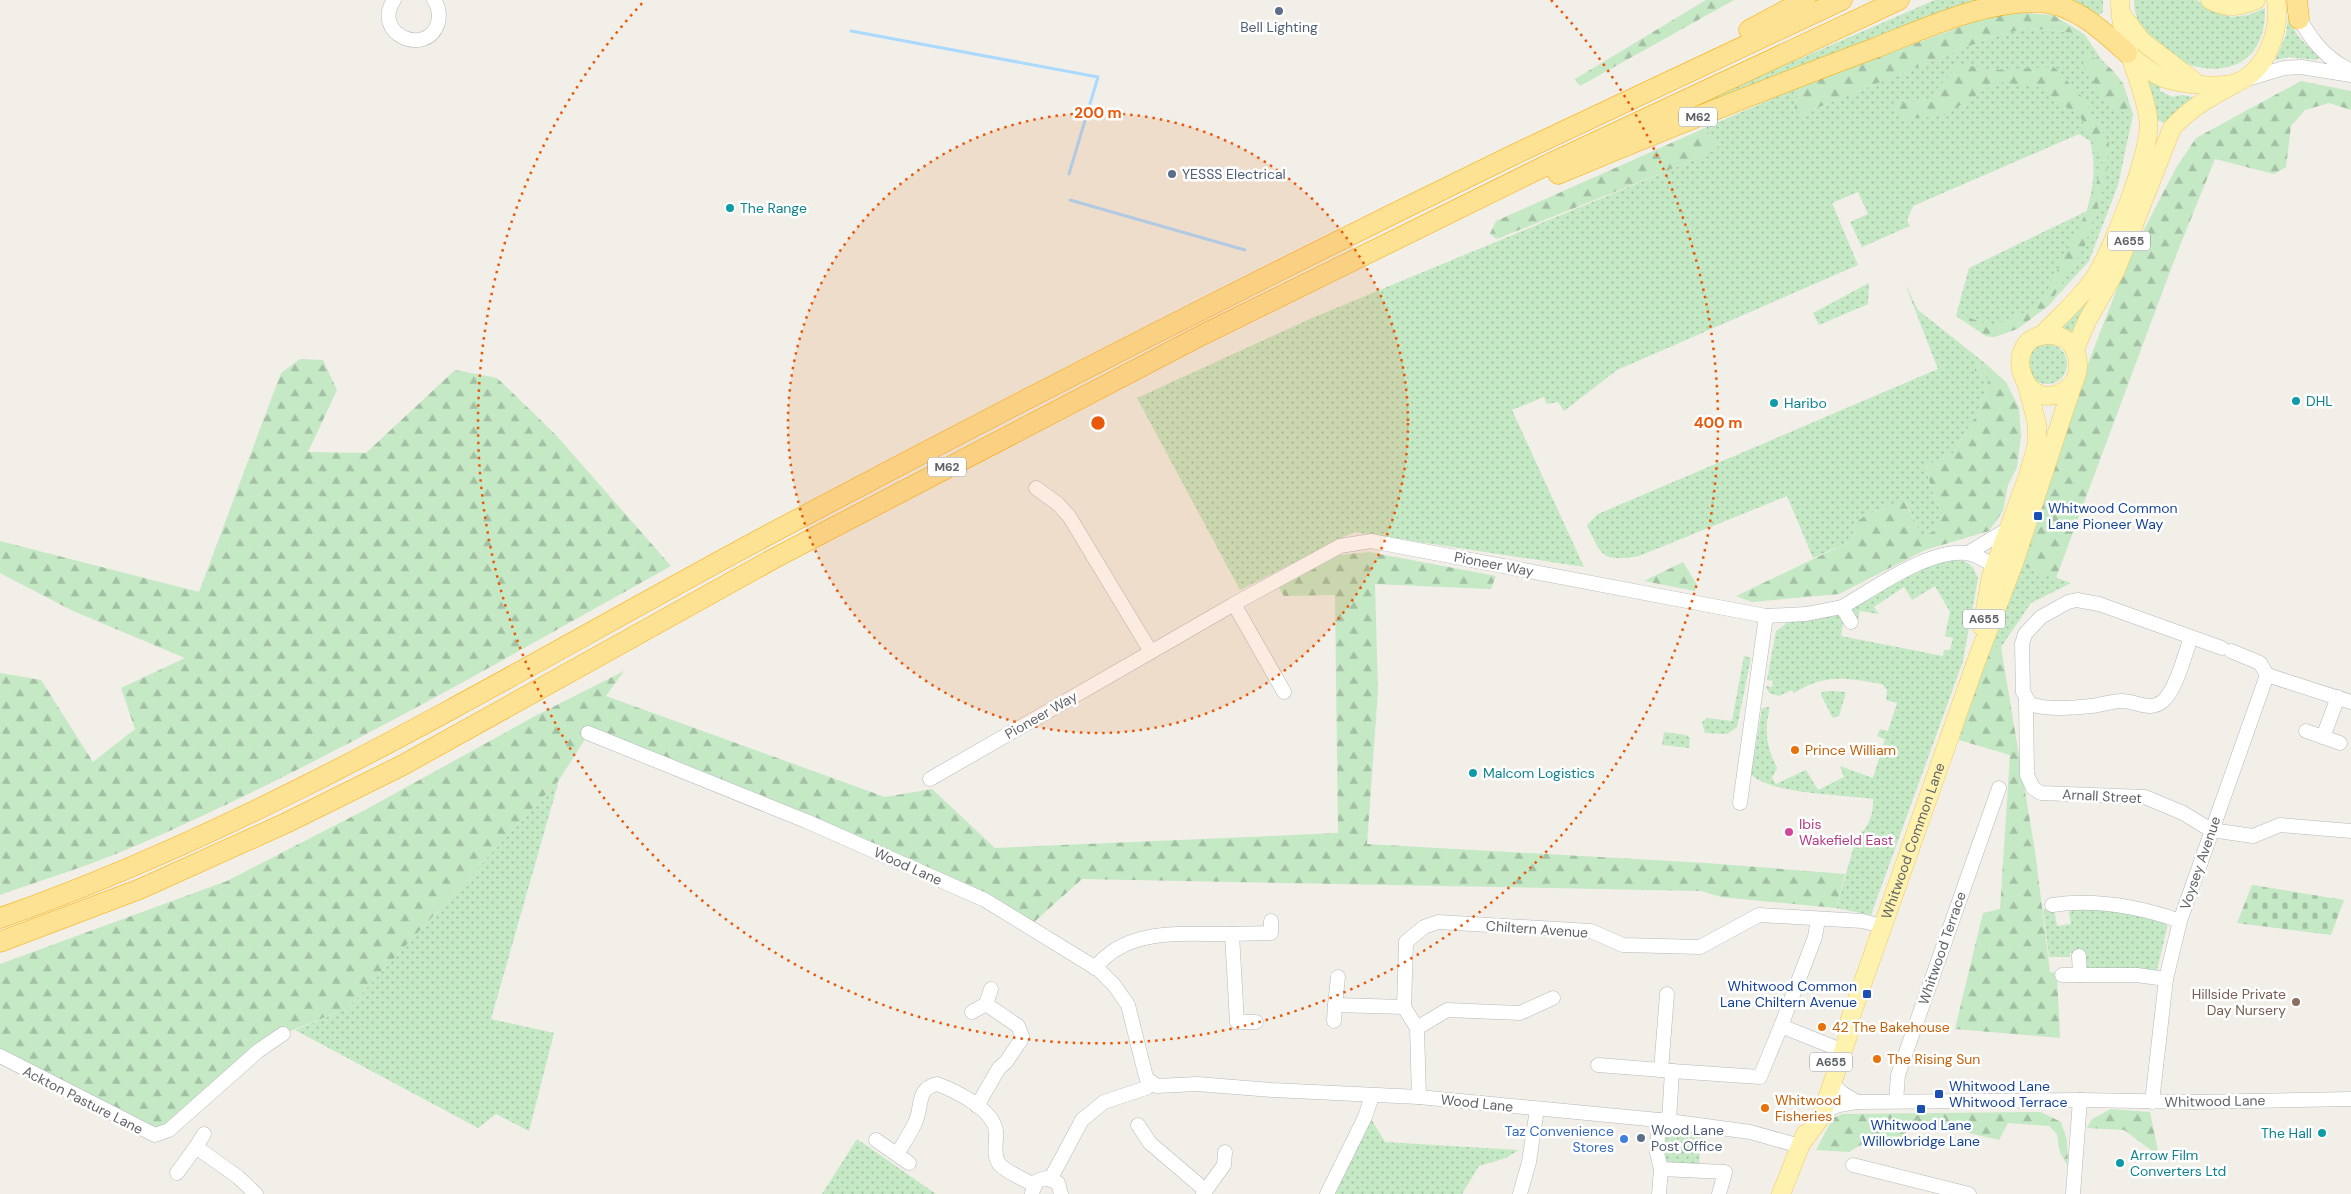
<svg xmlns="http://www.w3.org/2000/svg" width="2351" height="1194" font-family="'DM Sans',sans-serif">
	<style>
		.grass { fill: url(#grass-dots) }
		.forest { fill: url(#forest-firs) }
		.cemetery { fill: url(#cemetery-stones) }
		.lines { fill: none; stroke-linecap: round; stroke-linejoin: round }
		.stream { stroke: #aadaff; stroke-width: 3 }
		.minor-casing { stroke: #b5b8bc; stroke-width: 15 }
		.major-casing { stroke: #f2c960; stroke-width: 19 }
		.highway-casing { stroke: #f9ab00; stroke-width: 21 }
		.minor { stroke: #fff; stroke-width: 14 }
		.major { stroke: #fff2af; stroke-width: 18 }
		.highway { stroke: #fde293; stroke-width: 20 }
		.ring { fill: none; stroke: #e8590c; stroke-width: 2.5; stroke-dasharray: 2.5 5 }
		.service-dot { fill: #5c6f8a; stroke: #fff; stroke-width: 2 }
		.culture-dot { fill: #0f9aa8; stroke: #fff; stroke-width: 2 }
		.transit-dot { fill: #1a4fb4; stroke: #fff; stroke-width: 2 }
		.food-dot { fill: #e8710a; stroke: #fff; stroke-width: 2 }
		.hotel-dot { fill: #d1479c; stroke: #fff; stroke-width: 2 }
		.education-dot { fill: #8d6e63; stroke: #fff; stroke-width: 2 }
		.shop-dot { fill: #3f7fe0; stroke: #fff; stroke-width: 2 }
		.labels { text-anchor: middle; stroke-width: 5; stroke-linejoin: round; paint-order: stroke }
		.shield { fill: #fff; stroke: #8f9295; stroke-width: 1 }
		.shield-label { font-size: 12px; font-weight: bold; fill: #5f6368 }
		.service-label { font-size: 14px; fill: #4e5e75; stroke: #fff; text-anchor: start }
		.culture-label { font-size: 14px; fill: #0d838f; stroke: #fff; text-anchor: start }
		.transit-label { font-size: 14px; fill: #164399; stroke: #fff; text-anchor: start }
		.street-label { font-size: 14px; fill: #5f6368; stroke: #fff }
		.food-label { font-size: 14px; fill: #c56008; stroke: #fff; text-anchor: start }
		.hotel-label { font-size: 14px; fill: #b23c85; stroke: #fff; text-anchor: start }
		.education-label { font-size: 14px; fill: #785e54; stroke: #fff; text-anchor: end }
		.shop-label { font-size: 14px; fill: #366cbe; stroke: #fff; text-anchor: end }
		.centre { fill: #e8590c; stroke: #fff; stroke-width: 2.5 }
		.ring-label { font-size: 15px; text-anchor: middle; font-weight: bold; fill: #e8590c; stroke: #fff; stroke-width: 5; stroke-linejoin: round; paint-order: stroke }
	</style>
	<defs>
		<pattern id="grass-dots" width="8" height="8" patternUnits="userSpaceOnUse" patternTransform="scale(1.25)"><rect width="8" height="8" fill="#c5e8c5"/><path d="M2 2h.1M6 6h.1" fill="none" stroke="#a3c0a4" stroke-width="1.8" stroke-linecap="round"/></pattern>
		<pattern id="forest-firs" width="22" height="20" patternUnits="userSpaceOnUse" patternTransform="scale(1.25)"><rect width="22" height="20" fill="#c5e8c5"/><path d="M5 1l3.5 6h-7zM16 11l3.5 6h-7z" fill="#a3c0a4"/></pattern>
		<pattern id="cemetery-stones" width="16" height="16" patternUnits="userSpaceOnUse" patternTransform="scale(1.25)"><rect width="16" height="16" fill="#c5e8c5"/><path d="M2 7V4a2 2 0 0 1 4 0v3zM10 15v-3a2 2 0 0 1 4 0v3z" fill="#a3c0a4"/></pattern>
	</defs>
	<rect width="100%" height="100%" fill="#f1efe8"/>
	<g class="grass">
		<polygon points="1935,0 1993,0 1710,105 1690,106"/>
		<polygon points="2064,0 2103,0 2103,12 2098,16"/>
		<path d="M2134,0h63l21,13 14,4 16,-2 17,-7c2,101 -131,60 -131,-8z"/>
		<polygon points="2288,17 2297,35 2319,58 2316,60 2289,57 2275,60 2286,35"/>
		<path d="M2027,28l57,6 18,26 21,23 10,32 -15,70 -29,76 -41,45 -31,23 -23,8 -8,-1 -30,-20 13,-48 118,-57c6,-26 10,-43 3,-70l-11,-7 -166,72 -6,14 3,6 -48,21 -12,-25 18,-8 -10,-22 -26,11 26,62 -241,105 -53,41 -6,-9 -11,2 -3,-7 -32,13 72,157 -230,-35 -114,58 -103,-192 175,-80 406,-168 -13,-22 96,-42 -9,32 197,-80z"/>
		<polygon points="2147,77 2160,84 2160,91 2173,97 2182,95 2198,98 2177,111 2166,123 2156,120"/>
		<polygon points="2101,279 2073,335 2061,326"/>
		<polygon points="1869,283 1868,304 1819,325 1813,313"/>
		<path d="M1905,284l13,26 68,54 -10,2 -1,6 14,7 -11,34 -25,40 -27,13 5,22 12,27 -9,17 -11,6 -18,-37 -37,13 -14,9 -1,17 -40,18 -26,-62 -148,60c-37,6 -37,1 -52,-31l11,-11 340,-145z"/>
		<circle cx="2047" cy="364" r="20"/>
		<path d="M1953,559c15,2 20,5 25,19l-15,83 -92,254 -35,-7 21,-72c12,-7 17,-24 16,-37 -33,-5 -97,-4 -122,-24l11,-67 7,-1c1,6 -2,10 -2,16 -1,20 2,27 10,45l-5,10 4,6 30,-14 12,20 26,-13 -4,-11 33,12 12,-39 -8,-3 3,-7 8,2 9,-28 -11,-3 1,-10 -5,-6c-35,-6 -56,-11 -88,9l-2,-3 -13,6 -10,-3 -3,-7 6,1 1,-6 -6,-1 9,-49 11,-8 52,-9 4,10 -2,12 102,20 1,-6h6l3,-12 -8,-2 5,-24 -15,-26 -23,14 -8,-13 -30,20 5,7 -19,-3 -2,8h-3l-7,-12 91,-46z"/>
		<polygon points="2020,565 2071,583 2031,603 2001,647 1989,643"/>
		<polygon points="1744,656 1751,658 1737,727 1727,734 1705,733 1702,722 1707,718 1732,721"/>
		<polygon points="1831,691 1846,692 1839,716 1833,718 1821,695 1822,692"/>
		<polygon points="1664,732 1686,735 1690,738 1689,748 1662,745"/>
		<polygon points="559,780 491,1019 554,1033 529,1131 496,1114 478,1128 295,1030 348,1008"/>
		<polygon points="2077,905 2122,908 2166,922 2167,928 2157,970 2154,973 2091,973 2085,967 2086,953 2070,953 2070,957 2049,957 2043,909 2050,909 2055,914 2057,926 2071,924 2069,913"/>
		<polygon points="1367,1112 1385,1142 1519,1150 1506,1158 1479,1166 1462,1194 1327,1194"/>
		<path d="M1676,1128l25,4 -2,34c-10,-1 -25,1 -33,-5 -4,-4 -4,-23 0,-27 2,-4 7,-5 10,-6z"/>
		<polygon points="857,1139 936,1194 822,1194"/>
	</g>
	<g class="forest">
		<polygon points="1706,0 1734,0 1580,86 1575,79"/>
		<polygon points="2012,12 2053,15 2084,34 2027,28 1989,38 1792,118 1801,86 1973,22"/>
		<path d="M2085,55c33,9 38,29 48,60l-19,-6 -14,-16 -17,-28z"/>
		<polygon points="1959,64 1993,70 2054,67 2082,97 2109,142 2106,180 2084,248 2048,306 2017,329 1994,337 1986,336 1964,316 1993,326 2022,314 2045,295 2087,211 2103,164 2080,116 2038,87 1997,82 1943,116 1902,119 1892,107 1901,103 1927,100"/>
		<polygon points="2301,81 2351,91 2351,110 2329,103 2305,110 2291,126 2286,167 2274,174 2215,159 2175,258 2056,578 2020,565 2086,369 2128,260 2176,168 2196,138"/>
		<polygon points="1705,128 1719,150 1497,239 1490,234 1496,221"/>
		<path d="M300,359l23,1 14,30 -29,62 58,1 89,-83 42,8 58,56 116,132c-176,98 -351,200 -536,280 -44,19 -90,33 -135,49v-222l41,7 52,82 42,-33 -14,-41 64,-30 -112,-47 -73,-38v-32l199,51 82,-219z"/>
		<polygon points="1986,364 2006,382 2019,408 2021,437 2017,467 2008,485 2003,511 1989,531 1925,550 1839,594 1752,602 1736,596 1853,540 1854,523 1868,514 1904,501 1923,537 1934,531 1943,515 1931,488 1926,466 1953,453 1978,413 1989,379 1975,372 1975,366"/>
		<polygon points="1369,552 1496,576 1491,589 1375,584 1378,690 1367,844 1706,863 1845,874 1836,908 1721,897 1701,891 1082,879 1033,923 589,733 559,780 348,1008 283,1034 154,1134 0,1058 0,964 227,881 365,810 537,715 624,671 606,696 885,797 932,789 995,848 1338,833 1335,595 1284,596 1279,588 1339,555"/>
		<polygon points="1683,562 1697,585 1695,591 1644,581"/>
		<polygon points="1989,643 2001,647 2035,851 2050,972 2057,973 2060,1038 1955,1029 1983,913 2000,909 2010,755 1959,740"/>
		<polygon points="2111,1109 2150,1112 2159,1156 2124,1130 2087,1128 2092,1119"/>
		<polygon points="2041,1112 2061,1122 2067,1140 2068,1166 2060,1153 2057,1134 2049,1126 2008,1123 1999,1140 1923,1122 1911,1122 1902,1141 1873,1138 1849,1152 1816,1150 1833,1118 1842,1114"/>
	</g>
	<polygon class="cemetery" points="2252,885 2344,900 2331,935 2237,923"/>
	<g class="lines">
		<g class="stream">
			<polyline points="851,31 1098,77 1069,174"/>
			<polyline points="1070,200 1245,250"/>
		</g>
		<defs>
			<g id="minor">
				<path d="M394,0c-23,34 33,58 44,23 2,-9 1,-16 -4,-23"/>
				<path d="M2295,11c15,27 27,45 56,60"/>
				<polyline points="2247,79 2284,68 2301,67 2351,75"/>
				<polyline points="1036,488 1058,504 1069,516 1151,652 1234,604"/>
				<polyline points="1968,553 2008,529"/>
				<path d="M1851,622l-9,-15c33,-19 86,-58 124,-54 10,1 20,8 29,13l8,-3"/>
				<path d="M2191,637c-6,17 -15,53 -28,64 -13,11 -27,0 -41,0 -10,0 -21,4 -31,5 -18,2 -44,4 -61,-2l-7,-12 -1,-48 3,-10 16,-17 27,-15 9,-2 22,4 123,44"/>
				<polyline points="2267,675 2351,702"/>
				<polyline points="1284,692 1234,604 1340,546 1371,541 1766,616"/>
				<polyline points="2338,697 2323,737 2340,743"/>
				<polyline points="2026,700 2027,775 2033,788 2041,793 2145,797 2183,813 2211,830 2253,836 2280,825 2351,831"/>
				<polyline points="2306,731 2323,737"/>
				<polyline points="588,733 806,821 985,900 1099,970 1114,985 1128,1005 1145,1073 1147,1079 1157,1086 1197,1084 1272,1090 1419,1097 1669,1121 1750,1132 1800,1146"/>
				<polyline points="930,779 1151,652"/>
				<polyline points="1740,803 1766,616 1806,614 1842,607"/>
				<path d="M2052,905c42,-6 88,2 128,16"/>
				<polyline points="1818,919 1815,937 1781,1026 1836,1048"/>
				<polyline points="2079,956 2080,975"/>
				<path d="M1095,968c33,-42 90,-33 137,-34"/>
				<polyline points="2062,975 2137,975 2166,979"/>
				<polyline points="1338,977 1335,1005 1404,1007"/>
				<polyline points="1667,994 1661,1070 1672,1071"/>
				<polyline points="972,1012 986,1004 991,989"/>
				<polyline points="1334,1021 1335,1005"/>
				<polyline points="1256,1022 1237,1022 1232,934 1271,933 1271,921"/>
				<polyline points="1417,1028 1447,1010 1520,1013 1553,998"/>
				<polyline points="0,1056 155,1135 169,1130 258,1051 283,1034"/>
				<polyline points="1598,1065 1661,1070"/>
				<polyline points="1832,1083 1842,1093 1857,1102"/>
				<polyline points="1419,1097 1417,1028 1404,1007 1406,942 1424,927 1438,922 1591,931 1623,945 1700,947 1759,915 1862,921 1883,926"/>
				<polyline points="1896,1101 1898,1075 1999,788"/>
				<polyline points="2152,1102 2166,979 2180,921 2267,675 2260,663 2231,651"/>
				<polyline points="977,1106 999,1068 1006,1062 1021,1040 1022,1036 1018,1026 986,1004"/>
				<polyline points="1822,1112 1839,1105 1857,1102 2080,1100 2193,1102 2351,1099"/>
				<polyline points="1669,1121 1672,1071 1760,1077 1781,1026"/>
				<polyline points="1138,1125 1150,1143 1205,1190"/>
				<polyline points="204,1134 196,1147 238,1177 256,1194"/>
				<polyline points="876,1140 909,1163"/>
				<path d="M897,1154c6,-10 13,-20 18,-31 8,-15 0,-34 22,-39 19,7 56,25 59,47 1,10 -4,25 4,34 8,8 24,14 34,20"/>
				<polyline points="1853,1165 1969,1194"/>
				<polyline points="1661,1169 1725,1172 1719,1194"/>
				<polyline points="177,1173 196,1147"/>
				<polyline points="1051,1178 1082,1120 1104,1102 1146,1088 1152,1083"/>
				<polyline points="1032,1193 1037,1181 1046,1178 1058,1183 1061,1194"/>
				<polyline points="1203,1194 1224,1165 1225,1152"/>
				<polyline points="1327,1194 1365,1117 1372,1096"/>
				<polyline points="1520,1194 1529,1162 1537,1109"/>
				<polyline points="1659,1194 1661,1169 1657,1153 1659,1120"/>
				<polyline points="2073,1194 2080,1100"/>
			</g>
			<g id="major">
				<path d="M2210,0c16,9 30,7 46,0"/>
				<polyline points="2122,15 2142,41 2194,81"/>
				<path d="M2128,54c11,8 22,19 35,24 17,6 58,11 75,4 29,-12 43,-53 38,-82"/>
				<path d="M2041,336c18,-19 39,-37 54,-59 17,-27 59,-130 53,-160 -7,-43 -28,-70 -28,-117"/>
				<path d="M2075,349l12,-28 29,-51 56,-142c19,-21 42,-33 66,-46"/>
				<polyline points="1982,627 1991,576 2028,476 2037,444 2037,424 2027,385"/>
				<path id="s1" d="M1801,1144l20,-27 27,-81 2,-17 126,-357 38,-99 59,-179c11,-20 4,-48 -22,-49 -56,-3 -27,94 22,49"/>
				<polyline points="1781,1194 1805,1134"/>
			</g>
			<g id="highway">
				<polyline points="2297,0 2299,19"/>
				<polyline points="1749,30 1805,0"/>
				<path d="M1558,174c105,-44 210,-86 317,-126 51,-20 110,-48 166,-46 35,3 62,29 86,51"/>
				<path d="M0,918c271,-95 516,-248 768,-383 244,-130 489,-255 737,-376 112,-54 225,-106 337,-159"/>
				<polyline points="0,942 140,889 286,823 403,765 773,559 1202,335 1553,162 1899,0"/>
			</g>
		</defs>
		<use href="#minor" class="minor-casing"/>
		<use href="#major" class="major-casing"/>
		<use href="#highway" class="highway-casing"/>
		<use href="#minor" class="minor"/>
		<use href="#major" class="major"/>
		<use href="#highway" class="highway"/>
	</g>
	<circle cx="1098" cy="423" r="310" fill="#e8590c" fill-opacity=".12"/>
	<g class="ring">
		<circle cx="1098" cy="423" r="310"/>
		<path d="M1551 0A620 620 0 1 1 645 0"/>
	</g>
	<g class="service-dot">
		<circle cx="1279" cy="11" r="5"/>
		<circle cx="1172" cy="174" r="5"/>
		<circle cx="1641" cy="1138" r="5"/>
	</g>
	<g class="culture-dot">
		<circle cx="730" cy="208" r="5"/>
		<circle cx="2296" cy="401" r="5"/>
		<circle cx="1774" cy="403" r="5"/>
		<circle cx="1473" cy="773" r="5"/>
		<circle cx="2322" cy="1133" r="5"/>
		<circle cx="2120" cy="1163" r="5"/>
	</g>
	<g class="transit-dot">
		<rect x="2033" y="511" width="10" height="10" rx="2.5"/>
		<rect x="1862" y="989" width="10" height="10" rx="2.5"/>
		<rect x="1934" y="1089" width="10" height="10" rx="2.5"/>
		<rect x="1916" y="1104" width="10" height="10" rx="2.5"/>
	</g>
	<g class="food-dot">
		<circle cx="1795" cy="750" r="5"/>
		<circle cx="1822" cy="1027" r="5"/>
		<circle cx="1877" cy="1059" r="5"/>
		<circle cx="1765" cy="1108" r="5"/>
	</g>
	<circle class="hotel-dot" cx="1789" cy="832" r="5"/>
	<circle class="education-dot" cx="2296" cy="1002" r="5"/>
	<circle class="shop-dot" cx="1624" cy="1139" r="5"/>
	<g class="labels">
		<g class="shield">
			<rect x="1679" y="107.5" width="38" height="19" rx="4"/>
			<rect x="2108" y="231.5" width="42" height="19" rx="4"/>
			<rect x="928" y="457.5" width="38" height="19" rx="4"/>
			<rect x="1963" y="609.5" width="42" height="19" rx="4"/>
			<rect x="1810" y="1052.5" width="42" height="19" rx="4"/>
		</g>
		<g class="shield-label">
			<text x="1698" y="121">M62</text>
			<text x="2129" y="245">A655</text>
			<text x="947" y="471">M62</text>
			<text x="1984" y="623">A655</text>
			<text x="1831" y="1066">A655</text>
		</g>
		<g class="service-label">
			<text x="1279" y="32" text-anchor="middle">Bell Lighting</text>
			<text x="1182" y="179">YESSS Electrical</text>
			<text x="1651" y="1135">Wood Lane<tspan x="1651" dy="16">Post Office</tspan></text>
		</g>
		<g class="culture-label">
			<text x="740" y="213">The Range</text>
			<text x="2306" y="406">DHL</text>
			<text x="1784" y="408">Haribo</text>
			<text x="1483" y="778">Malcom Logistics</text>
			<text x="2312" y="1138" text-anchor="end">The Hall</text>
			<text x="2130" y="1160">Arrow Film<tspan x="2130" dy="16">Converters Ltd</tspan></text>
		</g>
		<g class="transit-label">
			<text x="2048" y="513">Whitwood Common<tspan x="2048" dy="16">Lane Pioneer Way</tspan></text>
			<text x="1857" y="991" text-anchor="end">Whitwood Common<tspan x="1857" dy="16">Lane Chiltern Avenue</tspan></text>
			<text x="1949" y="1091">Whitwood Lane<tspan x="1949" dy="16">Whitwood Terrace</tspan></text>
			<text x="1921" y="1130" text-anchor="middle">Whitwood Lane<tspan x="1921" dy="16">Willowbridge Lane</tspan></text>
		</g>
		<g class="street-label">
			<text transform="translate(1494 564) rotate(11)" y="5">Pioneer Way</text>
			<text transform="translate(1041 715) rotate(-30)" y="5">Pioneer Way</text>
			<text transform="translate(2102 796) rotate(3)" y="5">Arnall Street</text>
			<text dy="5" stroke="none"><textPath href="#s1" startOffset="325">Whitwood Common Lane</textPath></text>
			<text transform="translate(2200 863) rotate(-71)" y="5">Voysey Avenue</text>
			<text transform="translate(908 866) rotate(24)" y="5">Wood Lane</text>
			<text transform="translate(1537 929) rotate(4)" y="5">Chiltern Avenue</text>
			<text transform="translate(1942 948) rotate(-71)" y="5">Whitwood Terrace</text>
			<text transform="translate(83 1100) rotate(27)" y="5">Ackton Pasture Lane</text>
			<text transform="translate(2215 1101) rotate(-1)" y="5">Whitwood Lane</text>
			<text transform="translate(1477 1103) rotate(6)" y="5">Wood Lane</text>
		</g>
		<g class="food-label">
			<text x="1805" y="755">Prince William</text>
			<text x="1832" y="1032">42 The Bakehouse</text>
			<text x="1887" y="1064">The Rising Sun</text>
			<text x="1775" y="1105">Whitwood<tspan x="1775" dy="16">Fisheries</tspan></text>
		</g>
		<g class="hotel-label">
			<text x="1799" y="829">Ibis<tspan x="1799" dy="16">Wakefield East</tspan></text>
		</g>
		<g class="education-label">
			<text x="2286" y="999">Hillside Private<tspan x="2286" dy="16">Day Nursery</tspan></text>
		</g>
		<g class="shop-label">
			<text x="1614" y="1136">Taz Convenience<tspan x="1614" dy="16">Stores</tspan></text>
		</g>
	</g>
	<circle cx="1098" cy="423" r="8" class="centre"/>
	<g class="ring-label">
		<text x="1098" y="118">200 m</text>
		<text x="1718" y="428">400 m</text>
	</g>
</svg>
